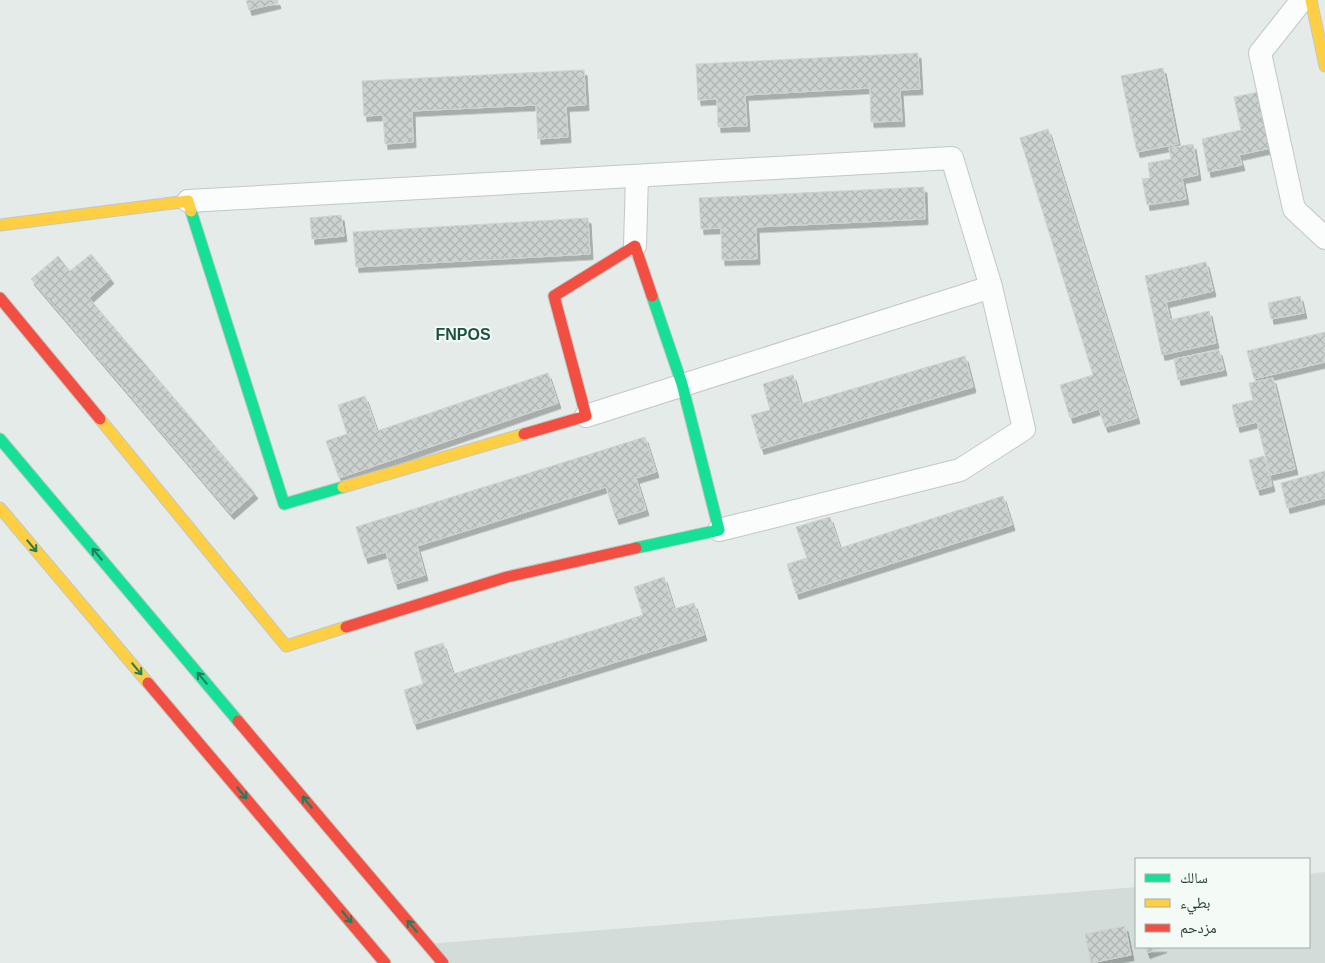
<svg xmlns="http://www.w3.org/2000/svg" width="1325" height="963" font-family="Arial,'Noto Naskh Arabic',sans-serif">
	<style>
		.built { fill: #d3dcd8 }
		.building { fill: url(#building-cross-hatch); stroke: #ced4d1; filter: url(#shadow) }
		.lines { fill: none; stroke-linecap: round; stroke-linejoin: round }
		.street-casing { stroke: #c2c8c5; stroke-width: 24 }
		.fast-casing { stroke: #c1c8c5; stroke-width: 13 }
		.slow-casing { stroke: #c1c8c5; stroke-width: 13 }
		.jam-casing { stroke: #c1c8c5; stroke-width: 13 }
		.street { stroke: #fbfcfc; stroke-width: 22 }
		.fast { stroke: #16e098; stroke-width: 11 }
		.slow { stroke: #ffcf43; stroke-width: 11 }
		.jam { stroke: #f24e42; stroke-width: 11 }
		.oneway { stroke: #1d7f5d }
		.labels { text-anchor: middle; stroke-width: 4; stroke-linejoin: round; paint-order: stroke }
		.neighbourhood-label { font-size: 16px; font-weight: bold; fill: #1d5241; stroke: #f4faf6 }
	</style>
	<defs>
		<pattern id="building-cross-hatch" width="8" height="8" patternUnits="userSpaceOnUse" patternTransform="scale(1.25)"><rect width="8" height="8" fill="#ccd2cf"/><path d="M0 0l8 8M0 8l8-8" fill="none" stroke="#afb5b2"/></pattern>
		<filter id="shadow"><feDropShadow dx="3" dy="5.5" stdDeviation="0" flood-color="#0004"/></filter>
	</defs>
	<rect width="100%" height="100%" fill="#e5ebe8"/>
	<polygon class="built" points="1325,872 1325,963 443,963 427,944 1136,887 1136,947 1309,947 1309,874"/>
	<g class="building">
		<polygon points="246,0 277,0 278,3 249,10"/>
		<polygon points="918,53 920,89 900,90 902,121 871,122 870,88 745,95 747,126 718,127 717,99 698,100 696,64"/>
		<polygon points="1163,68 1178,144 1137,152 1121,76"/>
		<polygon points="584,70 586,105 566,106 568,137 538,139 536,105 412,111 413,142 385,144 383,115 364,116 362,81"/>
		<polygon points="1264,91 1275,147 1239,155 1242,165 1208,172 1202,139 1241,130 1234,97"/>
		<polygon points="1048,129 1137,418 1105,427 1099,409 1070,418 1060,385 1093,375 1020,138"/>
		<polygon points="1193,144 1198,175 1182,178 1186,199 1147,205 1142,179 1150,178 1148,163 1171,159 1169,148"/>
		<polygon points="924,187 925,219 756,227 757,259 722,260 721,228 701,229 699,198"/>
		<polygon points="341,215 344,236 312,239 310,218"/>
		<polygon points="588,218 590,254 356,267 353,232"/>
		<polygon points="91,254 111,278 89,298 255,493 231,514 31,279 58,256 70,271"/>
		<polygon points="1206,262 1213,291 1166,302 1170,320 1209,311 1216,343 1162,355 1145,276"/>
		<polygon points="1300,296 1304,313 1271,319 1268,303"/>
		<polygon points="1325,332 1325,362 1254,379 1247,351"/>
		<polygon points="1219,350 1224,370 1178,380 1174,359"/>
		<polygon points="965,356 973,387 761,449 751,415 770,410 763,384 793,375 801,404"/>
		<polygon points="548,373 558,403 339,478 326,441 347,434 338,405 365,396 377,431"/>
		<polygon points="1273,378 1295,469 1270,475 1257,422 1237,427 1232,405 1253,400 1249,383"/>
		<polygon points="645,437 656,472 636,478 646,510 616,519 606,487 417,546 425,575 395,584 386,552 365,558 356,527"/>
		<polygon points="1264,456 1272,486 1257,490 1249,460"/>
		<polygon points="1325,471 1325,498 1287,508 1281,483"/>
		<polygon points="1003,496 1012,525 796,594 787,564 807,558 796,527 830,517 840,548"/>
		<polygon points="664,577 674,609 694,603 704,635 414,724 404,690 423,684 414,652 443,643 453,674 643,615 634,587"/>
		<polygon points="1125,926 1131,955 1091,963 1085,934"/>
		<polygon points="1145,947 1164,947 1147,953"/>
	</g>
	<g class="lines">
		<defs>
			<g id="street">
				<polyline points="1302,0 1260,53 1294,209 1325,238"/>
				<polyline points="188,201 952,158 991,287 586,416"/>
				<polyline points="635,246 637,176"/>
				<polyline points="719,530 960,470 1024,429 991,287"/>
			</g>
			<g id="fast">
				<polyline points="191,211 284,504 343,487"/>
				<polyline points="0,439 238,721"/>
				<polyline points="636,548 719,530 682,384 652,296"/>
			</g>
			<g id="slow">
				<polyline points="1311,0 1325,66"/>
				<polyline points="0,225 188,201 191,211"/>
				<polyline points="100,419 286,646 346,627"/>
				<polyline points="343,487 524,434"/>
				<polyline points="0,508 148,683"/>
			</g>
			<g id="jam">
				<polyline points="0,298 100,419"/>
				<polyline points="524,434 586,416 554,296 635,246 652,296"/>
				<polyline points="346,627 507,577 636,548"/>
				<polyline points="148,683 385,963"/>
				<polyline points="238,721 443,963"/>
			</g>
		</defs>
		<use href="#street" class="street-casing"/>
		<use href="#fast" class="fast-casing"/>
		<use href="#slow" class="slow-casing"/>
		<use href="#jam" class="jam-casing"/>
		<use href="#street" class="street"/>
		<use href="#fast" class="fast"/>
		<use href="#slow" class="slow"/>
		<use href="#jam" class="jam"/>
	</g>
	<defs><path id="oneway-shaft" d="M-6 0H5M1.5-3L5.5 0L1.5 3" fill="none" stroke-width="1.6" stroke-linecap="round" stroke-linejoin="round" transform="scale(1.25)"/></defs>
	<g class="oneway">
		<use href="#oneway-shaft" transform="translate(32 546) rotate(50)"/>
		<use href="#oneway-shaft" transform="translate(97 554) rotate(-130)"/>
		<use href="#oneway-shaft" transform="translate(137 669) rotate(50)"/>
		<use href="#oneway-shaft" transform="translate(202 678) rotate(-130)"/>
		<use href="#oneway-shaft" transform="translate(242 793) rotate(50)"/>
		<use href="#oneway-shaft" transform="translate(307 802) rotate(-130)"/>
		<use href="#oneway-shaft" transform="translate(347 917) rotate(50)"/>
		<use href="#oneway-shaft" transform="translate(412 926) rotate(-130)"/>
	</g>
	<g class="labels">
		<g class="neighbourhood-label">
			<text x="463" y="340">FNPOS</text>
		</g>
	</g>
	<rect x="1135" y="858" width="175" height="90" fill="#f4faf6" stroke="#a0afa9"/>
	<rect x="1145" y="874" width="25" height="8" fill="#16e098" stroke="#a0afa9"/>
	<text x="1180" y="883" font-size="15" fill="#223f35">سالك</text>
	<rect x="1145" y="899" width="25" height="8" fill="#ffcf43" stroke="#a0afa9"/>
	<text x="1180" y="908" font-size="15" fill="#223f35">بطيء</text>
	<rect x="1145" y="924" width="25" height="8" fill="#f24e42" stroke="#a0afa9"/>
	<text x="1180" y="933" font-size="15" fill="#223f35">مزدحم</text>
</svg>
